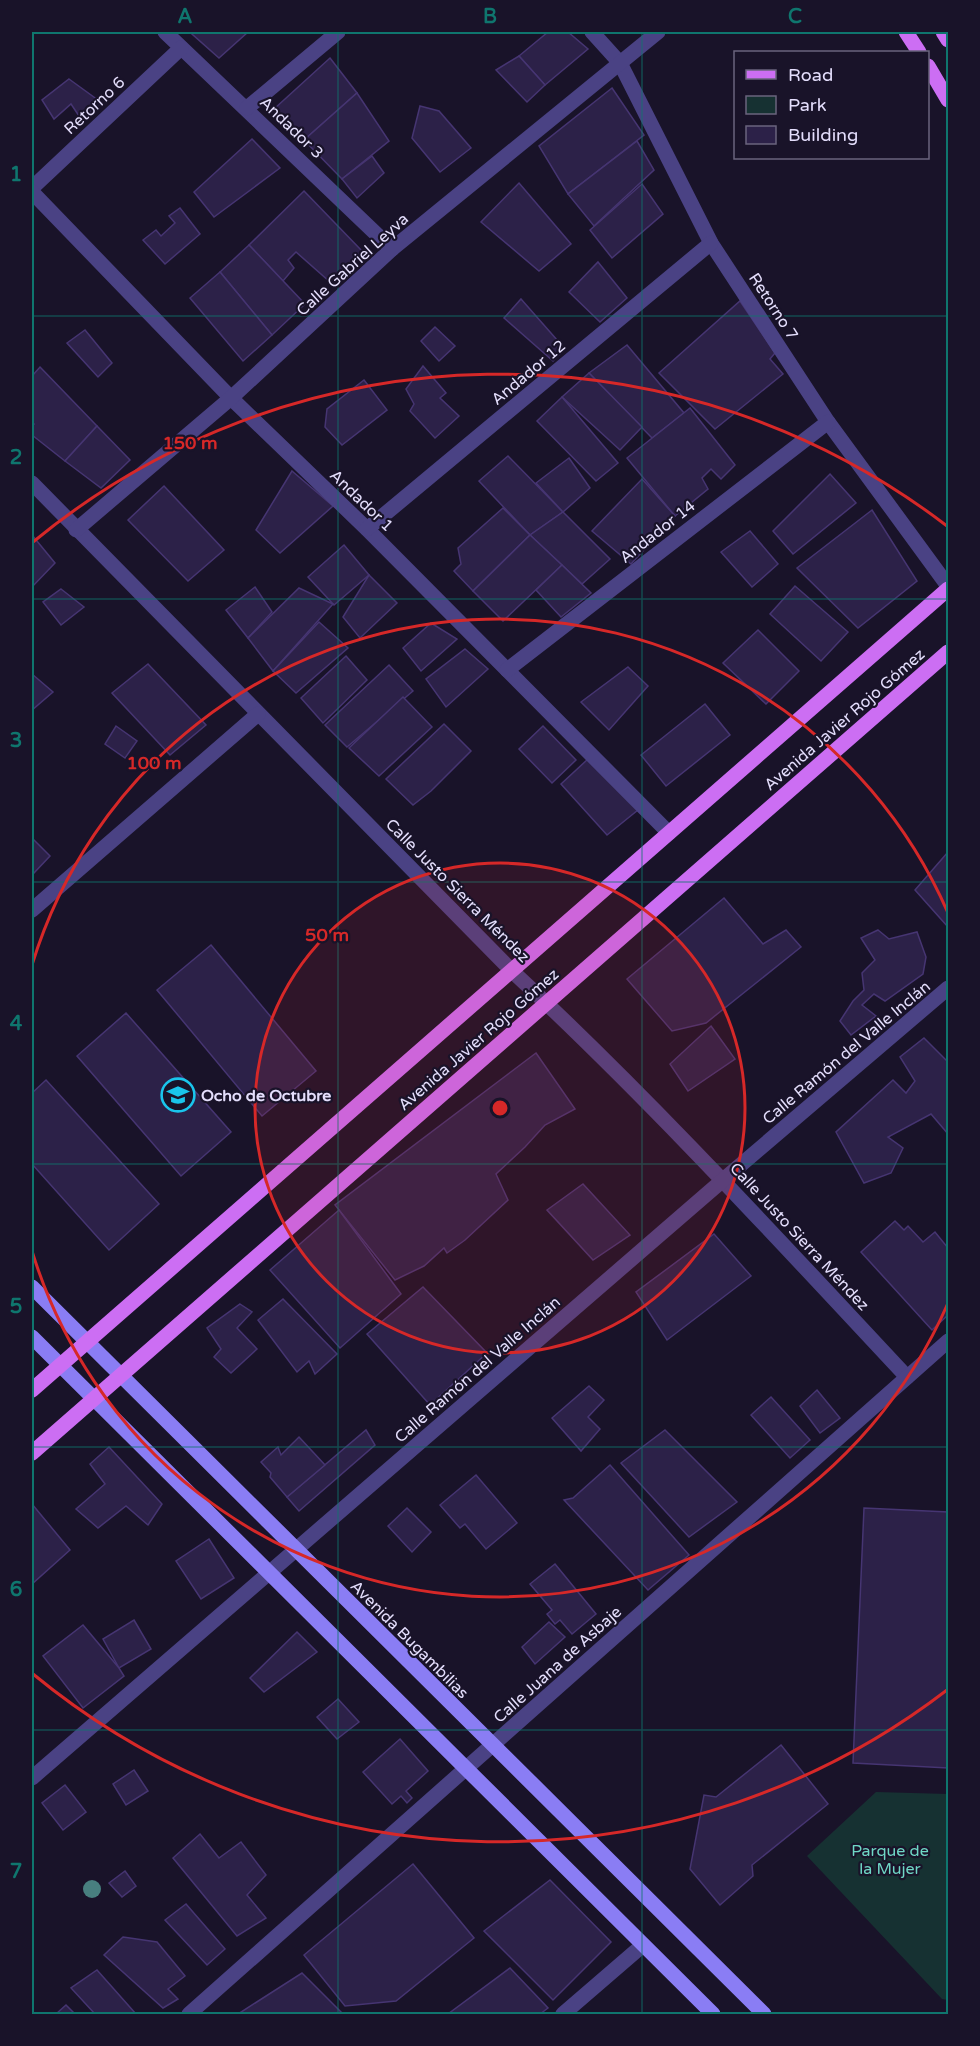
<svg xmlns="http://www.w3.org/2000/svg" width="980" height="2046" font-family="'Varela Round',sans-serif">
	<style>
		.green { fill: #163132 }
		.building { fill: #2c2148; stroke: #463572; stroke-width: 1.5 }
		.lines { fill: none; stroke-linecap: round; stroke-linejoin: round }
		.minor { stroke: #4a4284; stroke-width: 15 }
		.secondary { stroke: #8a7df4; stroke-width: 15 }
		.primary { stroke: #cc6ef3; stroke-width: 15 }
		.tree { fill: #487f7f }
		.grid { fill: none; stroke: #0f766e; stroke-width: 1.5; stroke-opacity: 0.55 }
		.ring { fill: none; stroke: #d62828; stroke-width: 3 }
		.labels { text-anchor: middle; stroke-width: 4.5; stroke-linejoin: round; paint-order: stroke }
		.street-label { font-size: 16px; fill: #e4defc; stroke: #191329 }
		.poi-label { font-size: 16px; font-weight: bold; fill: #e4defc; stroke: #191329; text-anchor: start }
		.park-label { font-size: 16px; fill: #6fd7c6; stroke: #191329 }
		.centre { fill: #d62828; stroke: #191329; stroke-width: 3 }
		.ring-label { font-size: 18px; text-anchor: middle; font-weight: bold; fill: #d62828; stroke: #191329; stroke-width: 4.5; stroke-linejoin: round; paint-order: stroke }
		.neatline { fill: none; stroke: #0f766e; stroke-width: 2 }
		.grid-label { font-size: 20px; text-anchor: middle; font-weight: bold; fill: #0f766e }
	</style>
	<rect width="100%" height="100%" fill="#191329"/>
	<polygon class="green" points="876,1792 948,1794 948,2000 942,1999 807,1856"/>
	<g class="building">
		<polygon points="195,32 248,32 219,58 192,34"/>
		<polygon points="548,32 568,32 588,49 545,85 519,56"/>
		<polygon points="519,56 545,85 527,102 496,70"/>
		<polygon points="330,58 357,93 304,140 274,109"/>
		<polygon points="69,79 102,103 81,119 71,104 54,119 42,100"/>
		<polygon points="612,88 644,135 568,194 539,146"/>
		<polygon points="357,93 389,141 342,179 304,140"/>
		<polygon points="420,106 439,111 471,148 440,172 412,138"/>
		<polygon points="252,139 280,168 214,217 194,192"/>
		<polygon points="637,141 654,170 594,226 568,194"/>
		<polygon points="372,156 384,173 357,198 342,179"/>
		<polygon points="519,183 571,244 539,271 481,222"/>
		<polygon points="642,184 663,214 612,258 590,230"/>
		<polygon points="304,191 362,251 330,282 296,252 288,260 294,268 283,281 249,245"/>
		<polygon points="180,208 200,234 165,264 143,240 156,230 161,236 175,223 169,216"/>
		<polygon points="249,245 305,304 272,335 220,272"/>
		<polygon points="598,262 627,298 600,322 569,292"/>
		<polygon points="220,272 272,335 243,361 190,298"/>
		<polygon points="521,299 565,349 553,361 504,318"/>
		<polygon points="740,301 775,353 770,359 783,374 715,429 659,373"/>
		<polygon points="435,327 455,346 439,361 421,341"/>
		<polygon points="85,330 112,363 98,377 67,343"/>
		<polygon points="627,345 684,413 652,438 589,373"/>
		<polygon points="423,366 446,393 440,398 459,416 435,438 410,411 414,404 406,389"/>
		<polygon points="40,367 97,426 65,461 32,435 32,425 34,424 32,422 32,376"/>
		<polygon points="589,373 642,427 620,450 562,397"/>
		<polygon points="364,380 387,410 342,445 325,427 327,409"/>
		<polygon points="562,397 618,463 596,481 537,421"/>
		<polygon points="690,408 735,465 721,479 711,469 702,478 708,489 675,516 627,458"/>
		<polygon points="97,426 130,460 101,488 65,461"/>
		<polygon points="508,456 563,512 530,535 479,481"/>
		<polygon points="569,458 590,488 563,512 536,483"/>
		<polygon points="292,471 333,506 280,553 256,530"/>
		<polygon points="830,474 856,503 793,554 773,531"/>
		<polygon points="642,479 675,516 631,564 592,531"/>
		<polygon points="164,486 224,550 188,581 128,520"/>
		<polygon points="503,508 530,535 473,591 454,571 461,564 458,548"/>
		<polygon points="872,510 917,581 858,628 797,568"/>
		<polygon points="563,512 610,559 582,584 530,535"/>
		<polygon points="750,531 778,564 752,587 721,552"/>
		<polygon points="32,535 55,563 32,587"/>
		<polygon points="530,535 562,565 503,621 473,591"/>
		<polygon points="344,545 369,575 334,605 308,577"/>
		<polygon points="562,565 591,593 561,617 536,590"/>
		<polygon points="369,575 397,603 360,638 343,617"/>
		<polygon points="795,586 848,632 821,661 770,614"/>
		<polygon points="255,587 272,612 248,638 226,610"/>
		<polygon points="299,588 333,604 273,671 248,638"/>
		<polygon points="61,589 84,607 61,625 43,602"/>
		<polygon points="319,622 348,648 296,693 273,671"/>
		<polygon points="431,623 457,639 421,671 403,648"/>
		<polygon points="758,630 799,671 766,704 723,663"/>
		<polygon points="465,649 488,669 446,707 426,679"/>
		<polygon points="346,656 367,680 323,723 301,698"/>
		<polygon points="148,664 206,725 170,755 112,693"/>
		<polygon points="389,665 413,691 347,747 325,725"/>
		<polygon points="628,667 648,686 609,730 581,702"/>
		<polygon points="32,674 53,692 32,710"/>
		<polygon points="403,697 432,727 379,776 349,748"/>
		<polygon points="705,704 730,735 666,786 641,755"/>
		<polygon points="444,724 471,751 431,791 413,805 386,779"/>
		<polygon points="116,726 137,741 125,758 105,744"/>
		<polygon points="543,726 576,760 552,783 519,749"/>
		<polygon points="588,759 638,810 607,835 561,784"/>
		<polygon points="32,838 50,856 32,875"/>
		<polygon points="948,852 948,927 915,890"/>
		<polygon points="724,898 763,944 786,930 801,947 706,1023 672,1031 627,979"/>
		<polygon points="878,930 889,939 917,932 926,957 923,974 885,1001 874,994 862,1005 876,1016 851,1035 840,1021 853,1001 864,990 862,973 875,960 861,938"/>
		<polygon points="211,945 316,1071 262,1116 157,990"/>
		<polygon points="126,1013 231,1132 181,1176 77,1056"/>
		<polygon points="711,1026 735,1059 688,1091 670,1064"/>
		<polygon points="924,1038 948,1062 948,1134 931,1114 888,1137 903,1148 891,1173 864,1183 836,1132 893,1080 906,1093 915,1081 900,1057"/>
		<polygon points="536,1053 575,1109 545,1125 525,1147 496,1174 508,1200 465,1240 447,1253 444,1248 424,1266 395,1280 335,1205"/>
		<polygon points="46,1080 159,1204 109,1250 32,1164 32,1093"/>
		<polygon points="583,1184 630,1235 593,1260 547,1210"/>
		<polygon points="339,1210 401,1294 340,1348 270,1270"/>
		<polygon points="895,1221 904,1230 908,1226 923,1242 935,1232 948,1248 948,1315 932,1330 861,1252"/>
		<polygon points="714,1234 751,1276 667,1340 636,1292"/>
		<polygon points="423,1287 487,1353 430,1405 367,1334"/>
		<polygon points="283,1299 337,1354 315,1374 309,1361 297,1372 258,1320"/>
		<polygon points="240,1304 252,1312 237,1328 257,1349 231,1373 214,1357 221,1349 207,1328"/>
		<polygon points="589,1386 604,1400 588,1417 600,1429 581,1451 552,1418"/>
		<polygon points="817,1390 840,1418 820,1433 800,1406"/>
		<polygon points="771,1397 810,1440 790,1458 751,1415"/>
		<polygon points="366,1430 375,1445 299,1511 287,1497"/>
		<polygon points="665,1430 737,1502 689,1537 621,1463"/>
		<polygon points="299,1437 325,1465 287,1497 270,1477 271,1473 261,1462 278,1447 281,1455"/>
		<polygon points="109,1447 162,1504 148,1525 126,1506 98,1528 76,1509 105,1484 90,1464"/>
		<polygon points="610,1465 689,1555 648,1590 564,1500 573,1498"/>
		<polygon points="476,1475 517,1523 486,1549 465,1524 460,1528 440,1505"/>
		<polygon points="32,1504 70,1550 32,1584"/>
		<polygon points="407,1508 431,1532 412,1552 388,1526"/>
		<polygon points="864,1508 948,1512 948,1768 853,1763"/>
		<polygon points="209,1539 234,1578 201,1599 176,1561"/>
		<polygon points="555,1564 596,1614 572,1634 560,1620 555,1624 547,1614 552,1610 530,1584"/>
		<polygon points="134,1620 151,1649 119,1668 103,1639"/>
		<polygon points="549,1622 565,1637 535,1664 522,1647"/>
		<polygon points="83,1625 119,1668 124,1676 83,1708 43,1656"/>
		<polygon points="297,1632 317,1652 264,1692 250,1678"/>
		<polygon points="338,1699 359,1722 337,1739 317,1717"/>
		<polygon points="400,1739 428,1771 406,1791 412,1798 407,1803 401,1796 392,1804 363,1772"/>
		<polygon points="781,1745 828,1804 752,1865 753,1876 720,1905 690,1869 704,1795 716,1797"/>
		<polygon points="134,1770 148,1791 126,1805 113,1784"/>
		<polygon points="65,1785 86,1812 63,1830 42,1803"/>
		<polygon points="200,1834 219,1858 241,1842 266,1875 247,1895 266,1918 237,1936 173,1858"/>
		<polygon points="413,1864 474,1938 396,2001 345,2006 304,1955"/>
		<polygon points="125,1871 136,1886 122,1897 109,1883"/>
		<polygon points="550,1880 611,1942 553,2000 484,1931"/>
		<polygon points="186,1904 225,1949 207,1965 165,1920"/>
		<polygon points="123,1937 157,1942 185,1976 168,1989 178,1999 163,2008 104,1955"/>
		<polygon points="510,1968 548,2008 540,2014 448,2014"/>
		<polygon points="97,1970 136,2014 95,2014 71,1988"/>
		<polygon points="302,1973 343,2014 238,2014"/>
		<polygon points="66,2005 75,2014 56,2014"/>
	</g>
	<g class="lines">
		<g class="minor">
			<polyline points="165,32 392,249"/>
			<polyline points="592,32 620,63 711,243 828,422 948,586"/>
			<polyline points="247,108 338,32"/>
			<polyline points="32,188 181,48"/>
			<polyline points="32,192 231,398 367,529 669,833"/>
			<path d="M32,483l480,488c138,128 266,268 395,406"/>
			<polyline points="367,529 711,243"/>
			<polyline points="76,530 231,398 392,249 658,32"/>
			<polyline points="507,670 828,422"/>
			<polyline points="32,910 258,714"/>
			<polyline points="32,1778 723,1180 948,988"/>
			<polyline points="189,2014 948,1341"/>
			<polyline points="563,2014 643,1945"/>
		</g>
		<g class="secondary">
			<polyline points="32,1287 764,2014"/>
			<polyline points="32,1337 713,2014"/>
		</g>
		<g class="primary">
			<polyline points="906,32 919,52"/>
			<polyline points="943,32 948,40"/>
			<polyline points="928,66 948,100"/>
			<polyline points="32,1390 948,589"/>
			<polyline points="32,1453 948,652"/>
		</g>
	</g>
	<circle class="tree" cx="92" cy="1889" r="9"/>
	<path class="grid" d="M338,32v1982M642,32v1982M32,316h916M32,599h916M32,882h916M32,1164h916M32,1447h916M32,1730h916"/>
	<circle cx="500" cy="1108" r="245" fill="#d62828" fill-opacity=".12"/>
	<g class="ring">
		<circle cx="500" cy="1108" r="245"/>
		<path d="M948 1303A489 489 0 0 1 32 1251M32 965A489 489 0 0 1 948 913"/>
		<path d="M947 1690A734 734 0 0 1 33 1674M33 542A734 734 0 0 1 947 526"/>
	</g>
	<defs>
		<symbol id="school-ring" viewBox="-11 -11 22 22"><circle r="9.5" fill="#191329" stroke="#1ac5ec" stroke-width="1.5"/><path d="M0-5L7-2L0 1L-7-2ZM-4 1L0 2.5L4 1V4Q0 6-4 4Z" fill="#1ac5ec"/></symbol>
	</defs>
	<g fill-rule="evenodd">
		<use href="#school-ring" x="159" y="1076" width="38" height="38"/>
	</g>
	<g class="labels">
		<g class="street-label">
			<text transform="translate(94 105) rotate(-43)" y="6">Retorno 6</text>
			<text transform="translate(292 127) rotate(44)" y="6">Andador 3</text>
			<text transform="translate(352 264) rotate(-42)" y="6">Calle Gabriel Leyva</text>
			<text transform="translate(774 306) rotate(57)" y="6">Retorno 7</text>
			<text transform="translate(528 372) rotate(-40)" y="6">Andador 12</text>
			<text transform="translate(362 500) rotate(44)" y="6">Andador 1</text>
			<text transform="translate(657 531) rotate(-38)" y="6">Andador 14</text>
			<text transform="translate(844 719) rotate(-41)" y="6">Avenida Javier Rojo Gómez</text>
			<text transform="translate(458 890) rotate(45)" y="6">Calle Justo Sierra Méndez</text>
			<text transform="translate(478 1039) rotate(-41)" y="6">Avenida Javier Rojo Gómez</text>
			<text transform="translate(846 1052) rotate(-40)" y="6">Calle Ramón del Valle Inclán</text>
			<text transform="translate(800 1236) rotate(47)" y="6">Calle Justo Sierra Méndez</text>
			<text transform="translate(477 1369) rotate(-41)" y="6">Calle Ramón del Valle Inclán</text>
			<text transform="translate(410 1639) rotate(45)" y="6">Avenida Bugambilias</text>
			<text transform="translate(557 1664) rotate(-42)" y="6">Calle Juana de Asbaje</text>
		</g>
		<g class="poi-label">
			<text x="201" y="1101">Ocho de Octubre</text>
		</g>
		<g class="park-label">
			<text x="890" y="1856">Parque de<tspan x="890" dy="18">la Mujer</tspan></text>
		</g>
	</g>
	<circle cx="500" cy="1108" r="9" class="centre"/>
	<g class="ring-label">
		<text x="190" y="449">150 m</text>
		<text x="154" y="769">100 m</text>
		<text x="327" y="941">50 m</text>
	</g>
	<rect width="980" height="2046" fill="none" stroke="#191329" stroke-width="66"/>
	<rect x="734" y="51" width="195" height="108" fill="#191329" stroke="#6a647d" stroke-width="1.5"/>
	<rect x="746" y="70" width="30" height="9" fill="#cc6ef3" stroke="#6a647d" stroke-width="1.5"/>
	<text x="788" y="81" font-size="18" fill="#e4defc">Road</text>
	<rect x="746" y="96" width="30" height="18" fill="#163132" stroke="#6a647d" stroke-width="1.5"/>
	<text x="788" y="111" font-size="18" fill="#e4defc">Park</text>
	<rect x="746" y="126" width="30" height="18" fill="#2c2148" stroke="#6a647d" stroke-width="1.5"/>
	<text x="788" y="141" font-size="18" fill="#e4defc">Building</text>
	<rect x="33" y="33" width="914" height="1980" class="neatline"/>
	<g class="grid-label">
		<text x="185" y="23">A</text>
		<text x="490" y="23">B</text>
		<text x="795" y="23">C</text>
		<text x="16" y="181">1</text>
		<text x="16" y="464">2</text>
		<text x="16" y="747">3</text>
		<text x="16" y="1030">4</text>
		<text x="16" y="1313">5</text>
		<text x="16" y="1596">6</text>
		<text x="16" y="1878">7</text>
	</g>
</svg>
